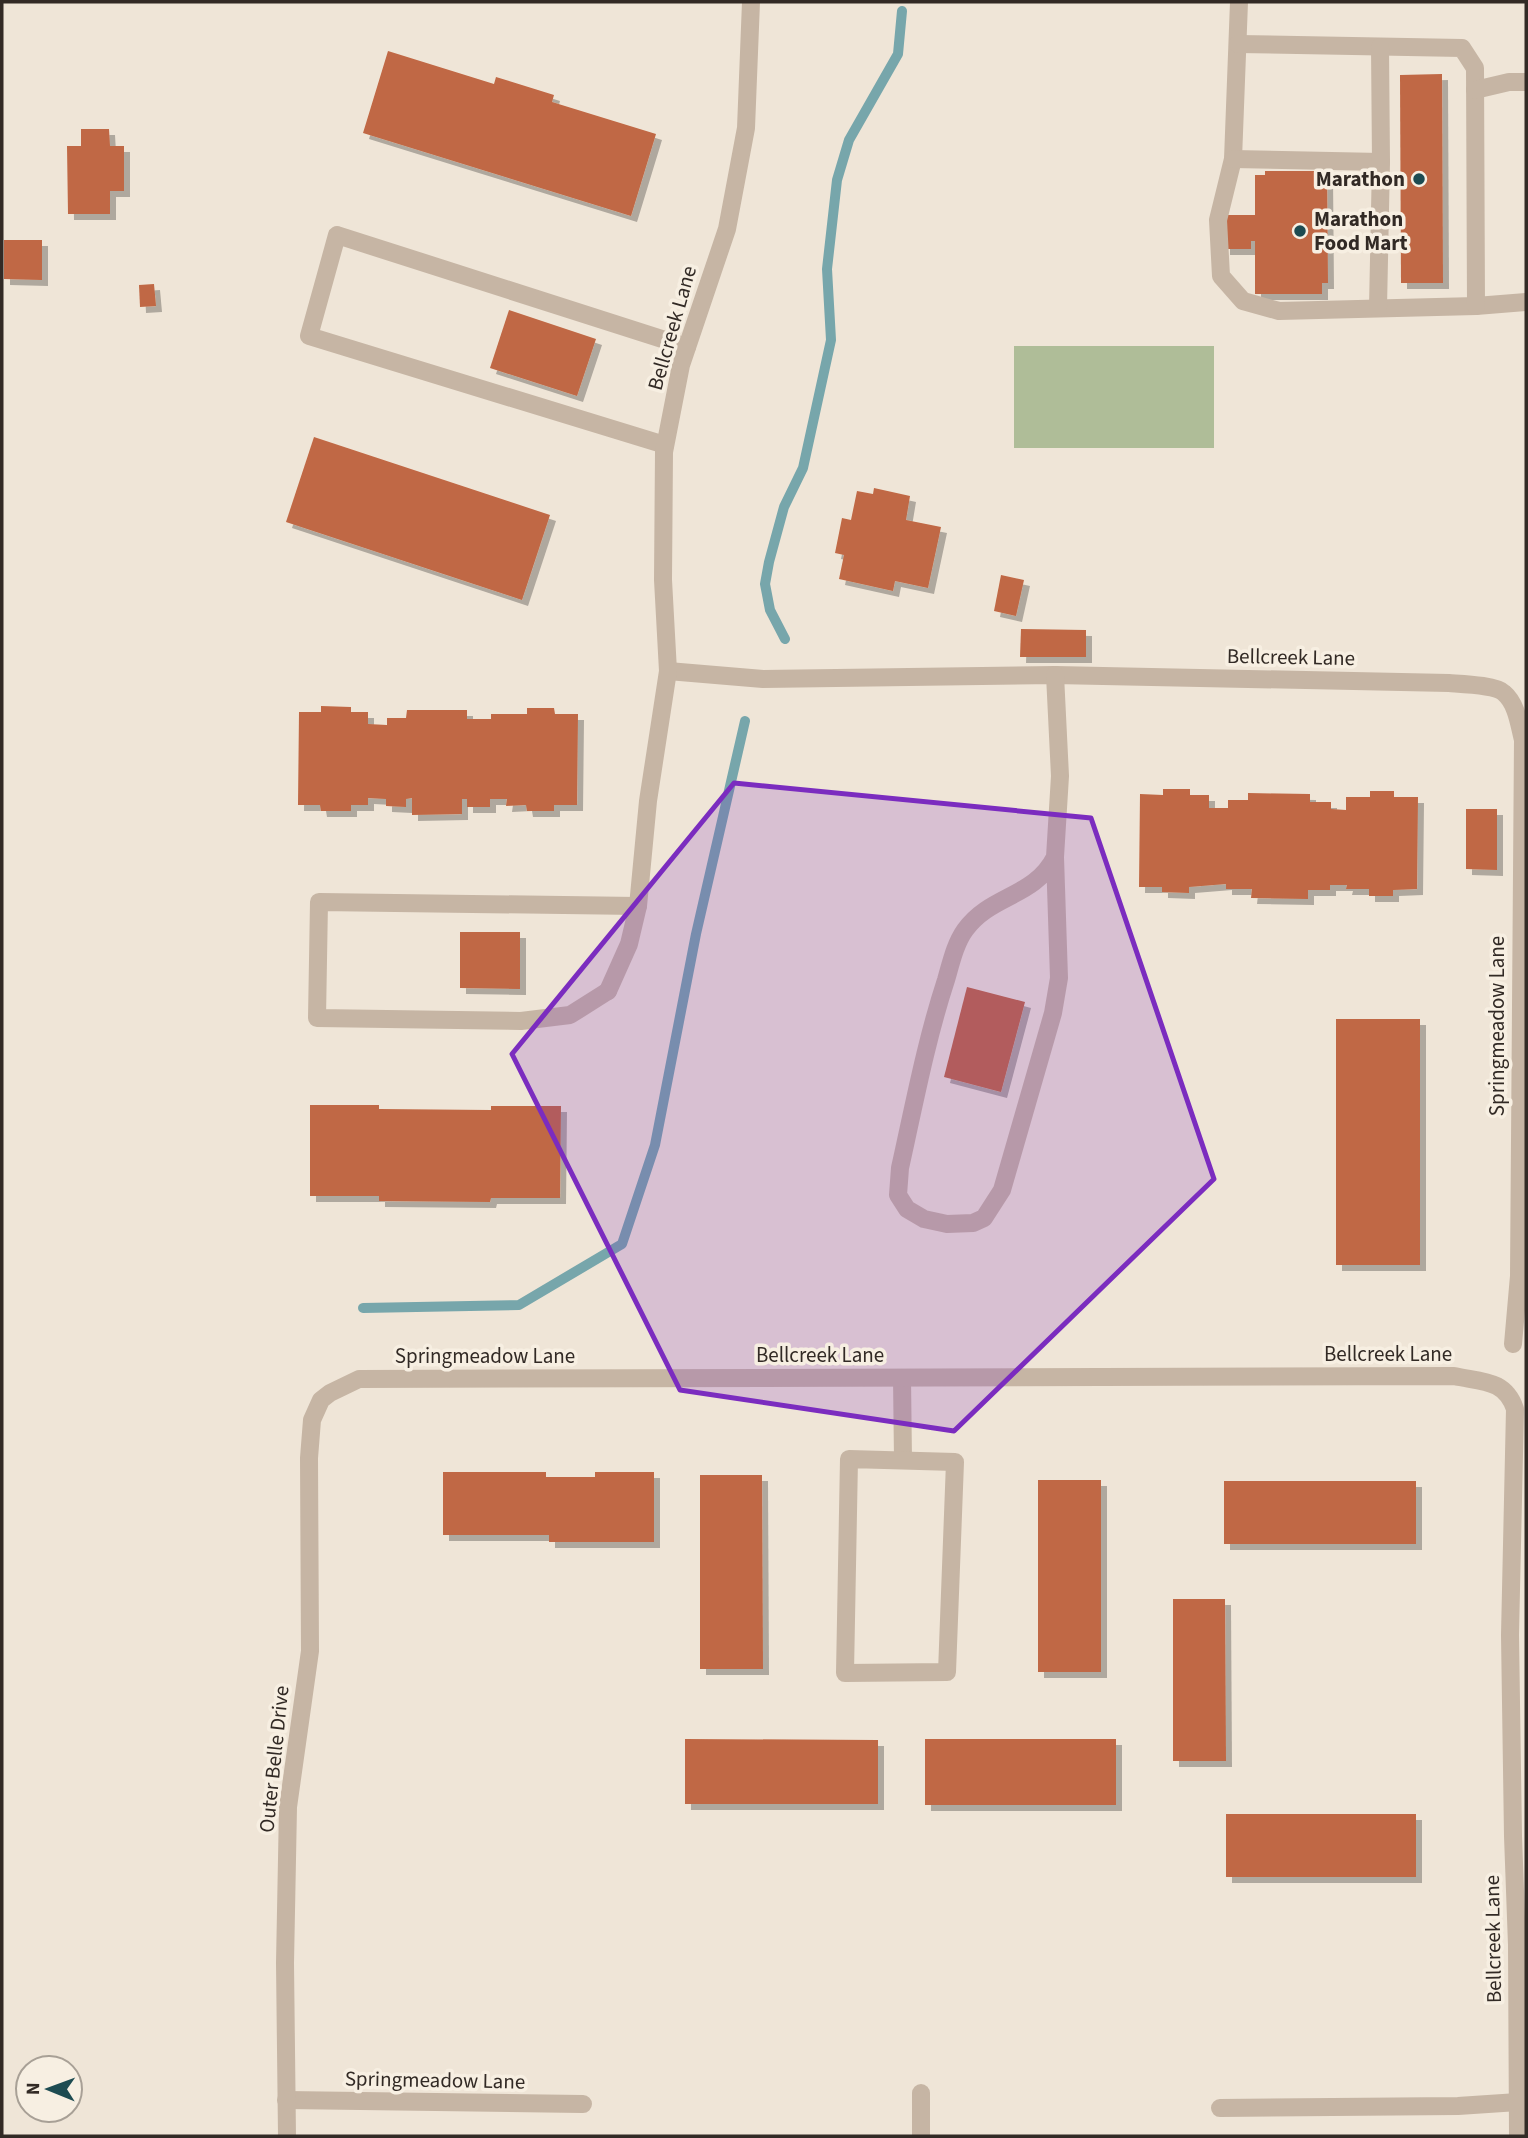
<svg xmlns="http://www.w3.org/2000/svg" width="1528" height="2138" font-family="'Source Sans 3',sans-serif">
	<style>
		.green { fill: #afbd98 }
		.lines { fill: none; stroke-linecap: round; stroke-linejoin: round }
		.stream { stroke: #77a6ab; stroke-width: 10 }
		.building { fill: #c06844; filter: url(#shadow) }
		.lane { stroke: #c6b5a4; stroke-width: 18 }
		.street { stroke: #c6b5a4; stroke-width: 18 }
		.marked { fill: #7b2cbf; fill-opacity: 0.2; stroke: #7b2cbf; stroke-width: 5; stroke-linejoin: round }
		.poi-dot { fill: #1d4b51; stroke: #f7efe2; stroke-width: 2.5 }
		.labels { text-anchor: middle; stroke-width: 7; stroke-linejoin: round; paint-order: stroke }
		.poi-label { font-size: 21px; font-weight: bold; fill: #322a25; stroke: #f7efe2; text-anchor: end }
		.street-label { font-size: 21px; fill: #322a25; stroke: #f7efe2 }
	</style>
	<defs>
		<filter id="shadow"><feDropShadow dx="6" dy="6" stdDeviation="0" flood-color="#0004"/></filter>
	</defs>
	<rect width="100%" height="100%" fill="#efe5d7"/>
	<rect class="green" x="1014" y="346" width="200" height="102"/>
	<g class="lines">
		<g class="stream">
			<polyline points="785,639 770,610 765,584 769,562 784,507 803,468 831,340 827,269 837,180 849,140 898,54 902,11"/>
			<polyline points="363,1308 519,1305 622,1244 655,1145 696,934 745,721"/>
		</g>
	</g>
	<g class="building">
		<polygon points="388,51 494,84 496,77 554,95 552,102 656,134 631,216 363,133"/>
		<polygon points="1442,74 1443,283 1401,283 1400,75"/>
		<polygon points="81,129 109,129 110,146 124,146 124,191 110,191 110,214 68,214 67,146 81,146"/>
		<polygon points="1265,171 1327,171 1328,283 1322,283 1322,294 1255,294 1255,241 1251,241 1251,249 1224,249 1224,215 1255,215 1255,175 1265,175"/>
		<polygon points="4,240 42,240 42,280 4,279"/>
		<polygon points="154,284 156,306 140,307 139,285"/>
		<polygon points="509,310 596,339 577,396 490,368"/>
		<polygon points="314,437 550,515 522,600 286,522"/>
		<polygon points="874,488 910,496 906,520 941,527 928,588 895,581 893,591 839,579 844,555 835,553 842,518 851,520 857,491 873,494"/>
		<polygon points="1001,575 1024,580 1016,616 994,611"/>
		<polygon points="1021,629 1086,630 1086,657 1020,657"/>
		<polygon points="321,706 351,707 351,712 368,712 368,724 387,725 387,718 406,718 407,710 467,710 467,719 491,719 491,714 527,714 527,708 554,708 555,714 578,714 577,805 554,805 554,811 527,811 526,805 506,806 507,799 490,799 490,807 467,807 467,799 462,799 462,814 412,815 412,798 406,799 406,807 386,806 386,799 368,798 368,805 351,805 351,811 321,811 320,805 298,805 299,712 321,712"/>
		<polygon points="1163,789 1190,789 1190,795 1209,795 1209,808 1228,808 1228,800 1248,800 1248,793 1310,794 1310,802 1331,802 1331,809 1346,810 1346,797 1370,797 1370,791 1394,791 1394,797 1418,797 1417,889 1393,890 1393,896 1369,896 1369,889 1346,889 1347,885 1330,885 1330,890 1308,890 1308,899 1251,898 1252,889 1226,889 1226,884 1189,887 1189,893 1162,892 1162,887 1139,887 1140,794 1163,795"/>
		<polygon points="1466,809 1497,809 1497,870 1466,869"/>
		<polygon points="460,932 520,932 520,989 460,988"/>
		<polygon points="967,987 1025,1002 1001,1092 944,1077"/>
		<rect x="1336" y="1019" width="84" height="246"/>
		<polygon points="310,1105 379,1105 379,1109 491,1110 491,1106 561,1106 560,1198 491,1198 490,1202 379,1201 379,1196 310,1196"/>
		<polygon points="443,1472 546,1472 546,1477 595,1477 595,1472 654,1472 654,1542 549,1542 549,1535 443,1535"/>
		<polygon points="700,1475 762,1475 763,1669 700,1669"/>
		<rect x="1038" y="1480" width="63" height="192"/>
		<rect x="1224" y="1481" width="192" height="63"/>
		<polygon points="1173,1599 1225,1599 1226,1761 1173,1761"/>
		<polygon points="685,1739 878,1740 878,1804 685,1804"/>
		<rect x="925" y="1739" width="191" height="66"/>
		<rect x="1226" y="1814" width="190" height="63"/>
	</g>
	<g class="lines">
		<g class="lane">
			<polyline points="1239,2 1233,159 1218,220 1221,276 1243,301 1279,311 1476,306 1526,302"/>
			<polyline points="1238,44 1462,48 1475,68 1476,306"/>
			<polyline points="1475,90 1509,82 1526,82"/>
			<polyline points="1233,159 1381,162"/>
			<polyline points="1378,308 1381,162 1380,47"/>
			<polyline points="665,445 309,336 337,235 687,347"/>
			<polyline points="608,991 570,1015 521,1021 317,1018 319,902 638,906"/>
			<polyline points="902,1378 903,1460"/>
			<polygon points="849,1459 955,1462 947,1672 845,1673"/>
		</g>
		<g class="street">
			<path d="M668,671l95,8 292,-4 394,8c13,1 47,2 55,10 13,11 15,32 19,47l-4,536 -6,68"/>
			<path d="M1055,857c-21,41 -64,37 -90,73 -10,14 -14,33 -19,50 -20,61 -32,125 -46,188l-2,27 9,14 17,10 23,5 26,-1 11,-5 18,-28 51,-177 6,-35 -4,-121 5,-81 -5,-101"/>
			<polyline points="608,991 629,944 638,906 648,801 668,671 663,580 664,452 681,365 727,229 746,128 751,2"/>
			<polyline points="921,2093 921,2136"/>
			<polyline points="286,2100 583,2104"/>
			<polyline points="1220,2108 1458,2106 1518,2102"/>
			<path d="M287,2136l-2,-173 3,-156 22,-156 -1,-193 3,-38 9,-20 9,-7 29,-14 1095,-3c27,6 51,3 61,33l-5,226 3,201 4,109 1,191"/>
		</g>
	</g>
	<path class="marked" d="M734,783l357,35 123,361 -260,252 -274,-41 -168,-336z"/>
	<g class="poi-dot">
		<circle cx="1419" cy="179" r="7"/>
		<circle cx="1300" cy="231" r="7"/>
	</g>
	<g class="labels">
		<g class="poi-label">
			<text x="1405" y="186">Marathon</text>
			<text x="1314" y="226" text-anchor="start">Marathon<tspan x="1314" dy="24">Food Mart</tspan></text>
		</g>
		<g class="street-label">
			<text transform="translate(672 328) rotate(-74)" y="7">Bellcreek Lane</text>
			<text transform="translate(1291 657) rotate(1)" y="7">Bellcreek Lane</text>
			<text transform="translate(1497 1026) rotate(-90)" y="7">Springmeadow Lane</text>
			<text x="1388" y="1361">Bellcreek Lane</text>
			<text x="820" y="1362">Bellcreek Lane</text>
			<text x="485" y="1363">Springmeadow Lane</text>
			<text transform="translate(274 1759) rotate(-84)" y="7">Outer Belle Drive</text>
			<text transform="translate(1493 1939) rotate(-91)" y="7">Bellcreek Lane</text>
			<text transform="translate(435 2080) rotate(1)" y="7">Springmeadow Lane</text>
		</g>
	</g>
	<rect width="1528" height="2138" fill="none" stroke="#322a25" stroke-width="7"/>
	<g transform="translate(49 2089) rotate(271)"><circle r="33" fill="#f7efe2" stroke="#a8a096" stroke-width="2"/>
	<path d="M0-5L12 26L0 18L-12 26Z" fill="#1d4b51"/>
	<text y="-10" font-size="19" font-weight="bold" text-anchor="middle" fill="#322a25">N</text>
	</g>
</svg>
